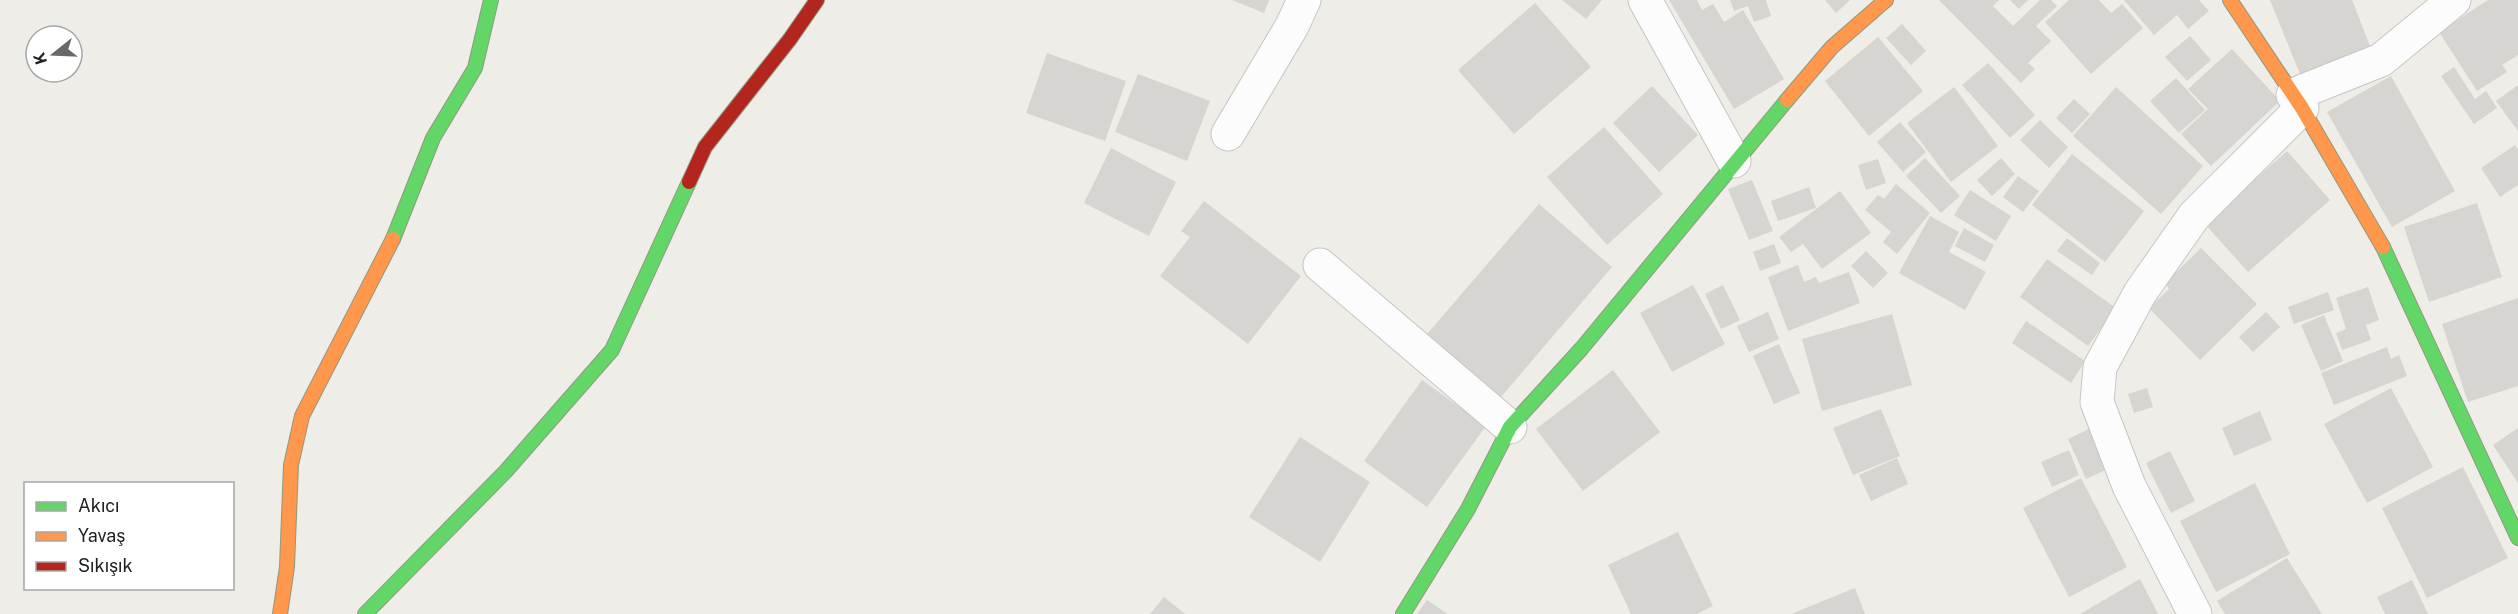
<svg xmlns="http://www.w3.org/2000/svg" width="2518" height="614" font-family="'Public Sans',sans-serif">
	<style>
		.building { fill: #d6d5d1 }
		.lines { fill: none; stroke-linecap: round; stroke-linejoin: round }
		.street-casing { stroke: #c7c6c4; stroke-width: 35 }
		.fast-casing { stroke: #92997f; stroke-width: 16 }
		.slow-casing { stroke: #92997f; stroke-width: 16 }
		.jam-casing { stroke: #92997f; stroke-width: 16 }
		.street { stroke: #fcfcfc; stroke-width: 33 }
		.fast { stroke: #63d668; stroke-width: 14 }
		.slow { stroke: #ff974d; stroke-width: 14 }
		.jam { stroke: #b3261e; stroke-width: 14 }
	</style>
	<rect width="100%" height="100%" fill="#eeede8"/>
	<g class="building">
		<polygon points="1232,0 1269,0 1264,13"/>
		<polygon points="1562,0 1602,0 1586,19"/>
		<polygon points="1669,0 1697,0 1702,10 1713,4 1724,22 1743,10 1784,79 1734,109"/>
		<polygon points="1730,0 1766,0 1771,16 1754,22 1748,6 1734,11"/>
		<polygon points="1825,0 1850,0 1836,13"/>
		<polygon points="1939,0 1999,0 1993,6 2013,26 2040,0 2051,0 2057,6 2036,26 2051,41 2028,63 2035,69 2021,83"/>
		<polygon points="2010,0 2028,0 2019,9"/>
		<polygon points="2069,0 2099,0 2111,13 2122,4 2143,28 2091,74 2045,22"/>
		<polygon points="2124,0 2199,0 2209,11 2188,29 2177,15 2154,35"/>
		<polygon points="2270,0 2352,0 2370,46 2300,74"/>
		<polygon points="2488,0 2518,0 2518,55 2502,65 2507,72 2477,91 2439,32"/>
		<polygon points="1535,3 1591,67 1514,134 1458,70"/>
		<polygon points="1902,24 1926,51 1911,65 1886,38"/>
		<polygon points="2190,36 2211,60 2187,81 2165,57"/>
		<polygon points="1878,37 1923,91 1869,136 1825,81"/>
		<polygon points="2232,49 2280,101 2211,166 2181,134 2208,109 2188,89"/>
		<polygon points="1047,53 1126,81 1105,141 1026,113"/>
		<polygon points="1988,63 2035,115 2010,138 1962,85"/>
		<polygon points="2454,67 2475,99 2486,91 2497,108 2474,124 2441,76"/>
		<polygon points="1138,74 1210,101 1187,161 1115,132"/>
		<polygon points="2391,76 2455,191 2392,227 2327,112"/>
		<polygon points="2176,78 2205,110 2179,133 2150,101"/>
		<polygon points="2518,85 2518,131 2496,101"/>
		<polygon points="1652,86 1698,135 1659,172 1613,123"/>
		<polygon points="1954,87 1998,146 1951,182 1907,123"/>
		<polygon points="2116,87 2203,166 2161,214 2073,136"/>
		<polygon points="2074,99 2090,114 2072,133 2056,118"/>
		<polygon points="2040,120 2068,147 2049,168 2020,140"/>
		<polygon points="1900,122 1926,152 1903,172 1877,142"/>
		<polygon points="1604,127 1663,194 1607,245 1547,177"/>
		<polygon points="2515,145 2518,150 2518,185 2500,197 2481,168"/>
		<polygon points="1111,148 1176,182 1149,236 1084,203"/>
		<polygon points="2287,151 2330,200 2248,272 2205,224"/>
		<polygon points="2072,154 2144,211 2105,262 2032,205"/>
		<polygon points="1925,158 1960,196 1941,213 1906,176"/>
		<polygon points="2001,158 2015,174 1992,196 1977,180"/>
		<polygon points="1878,159 1886,183 1866,190 1858,165"/>
		<polygon points="2018,176 2039,191 2023,212 2003,197"/>
		<polygon points="1752,180 1773,231 1749,240 1728,189"/>
		<polygon points="1896,184 1930,213 1897,254 1883,242 1891,232 1865,210 1878,195 1884,199"/>
		<polygon points="1809,187 1816,208 1778,221 1771,201"/>
		<polygon points="1970,190 2011,216 1996,241 1954,215"/>
		<polygon points="1840,191 1871,233 1822,269 1803,244 1791,252 1779,237"/>
		<polygon points="1204,201 1301,276 1248,344 1160,276 1190,237 1181,231"/>
		<polygon points="2477,203 2502,277 2429,302 2404,227"/>
		<polygon points="1539,204 1612,267 1501,397 1427,334"/>
		<polygon points="1930,216 1959,232 1949,252 1986,272 1965,310 1899,273"/>
		<polygon points="1964,228 1994,245 1985,262 1955,246"/>
		<polygon points="2067,238 2100,263 2092,275 2057,251"/>
		<polygon points="1774,244 1781,263 1760,271 1753,252"/>
		<polygon points="2201,248 2257,304 2200,360 2149,308 2169,289 2165,283"/>
		<polygon points="1866,251 1888,273 1873,288 1851,266"/>
		<polygon points="2047,259 2116,308 2088,346 2020,297"/>
		<polygon points="1798,265 1804,282 1816,277 1819,283 1849,272 1860,303 1788,331 1768,277"/>
		<polygon points="1693,285 1725,344 1672,372 1640,313"/>
		<polygon points="1723,285 1740,320 1721,329 1705,294"/>
		<polygon points="2368,287 2379,320 2366,325 2371,340 2342,350 2336,333 2346,329 2336,298"/>
		<polygon points="2328,292 2334,310 2294,324 2288,307"/>
		<polygon points="2518,298 2518,386 2468,402 2442,324"/>
		<polygon points="1768,312 1779,339 1749,352 1737,326"/>
		<polygon points="2266,312 2280,327 2253,352 2239,337"/>
		<polygon points="1892,314 1912,385 1822,411 1802,339"/>
		<polygon points="2324,315 2343,361 2321,371 2301,325"/>
		<polygon points="2026,321 2085,361 2071,383 2012,343"/>
		<polygon points="1779,344 1800,393 1774,404 1753,356"/>
		<polygon points="2387,347 2391,359 2399,355 2407,376 2334,405 2321,373"/>
		<polygon points="1613,370 1660,432 1583,491 1536,429"/>
		<polygon points="1422,380 1486,426 1427,507 1364,461"/>
		<polygon points="2147,388 2153,407 2134,413 2128,394"/>
		<polygon points="2391,388 2433,467 2367,503 2324,424"/>
		<polygon points="1881,409 1900,456 1853,475 1833,428"/>
		<polygon points="2260,411 2272,440 2234,456 2222,428"/>
		<polygon points="2093,427 2112,467 2086,479 2068,439"/>
		<polygon points="2518,428 2518,483 2493,445"/>
		<polygon points="1300,437 1370,482 1320,562 1249,517"/>
		<polygon points="2069,450 2079,475 2052,487 2041,462"/>
		<polygon points="2170,451 2195,501 2171,513 2146,463"/>
		<polygon points="1897,458 1908,484 1871,501 1859,475"/>
		<polygon points="2463,467 2508,558 2427,598 2382,508"/>
		<polygon points="2081,478 2127,567 2069,597 2023,508"/>
		<polygon points="2255,483 2290,554 2216,592 2180,521"/>
		<polygon points="1678,532 1713,606 1697,614 1631,614 1608,565"/>
		<polygon points="2287,558 2322,614 2225,614 2217,601"/>
		<polygon points="2140,579 2158,614 2080,614"/>
		<polygon points="2412,580 2428,614 2385,614 2377,597"/>
		<polygon points="1855,588 1865,614 1791,614"/>
		<polygon points="1164,597 1185,614 1150,614"/>
		<polygon points="1427,600 1448,614 1417,614"/>
	</g>
	<g class="lines">
		<defs>
			<g id="street">
				<polyline points="1645,0 1734,161"/>
				<polyline points="2293,95 2381,60 2454,0"/>
				<polyline points="1228,134 1292,26 1304,0"/>
				<polyline points="1320,265 1510,427"/>
				<polyline points="2195,614 2129,486 2097,402 2100,367 2140,293 2194,216 2302,108"/>
			</g>
			<g id="fast">
				<polyline points="393,239 433,138 475,68 491,0"/>
				<polyline points="2383,247 2518,538"/>
				<polyline points="365,614 506,471 612,350 689,182"/>
				<polyline points="1403,614 1468,509 1510,427 1582,348 1787,100"/>
			</g>
			<g id="slow">
				<polyline points="2230,0 2302,108 2383,247"/>
				<polyline points="1787,100 1832,47 1886,0"/>
				<polyline points="280,614 287,567 291,465 302,416 393,239"/>
			</g>
			<polyline id="jam" points="689,182 705,147 790,39 817,0"/>
		</defs>
		<use href="#street" class="street-casing"/>
		<use href="#fast" class="fast-casing"/>
		<use href="#slow" class="slow-casing"/>
		<use href="#jam" class="jam-casing"/>
		<use href="#street" class="street"/>
		<use href="#fast" class="fast"/>
		<use href="#slow" class="slow"/>
		<use href="#jam" class="jam"/>
	</g>
	<rect x="24" y="482" width="210" height="108" fill="#ffffff" stroke="#a6a6a6" stroke-width="1.5"/>
	<rect x="36" y="502" width="30" height="9" fill="#63d668" stroke="#a6a6a6" stroke-width="1.5"/>
	<text x="78" y="512" font-size="18" fill="#202020">Akıcı</text>
	<rect x="36" y="532" width="30" height="9" fill="#ff974d" stroke="#a6a6a6" stroke-width="1.5"/>
	<text x="78" y="542" font-size="18" fill="#202020">Yavaş</text>
	<rect x="36" y="562" width="30" height="9" fill="#b3261e" stroke="#a6a6a6" stroke-width="1.5"/>
	<text x="78" y="572" font-size="18" fill="#202020">Sıkışık</text>
	<g transform="translate(54 54) rotate(252)"><circle r="28" fill="#ffffff" stroke="#a6a6a6" stroke-width="1.5"/>
	<path d="M0-4.5L10 22L0 15L-10 22Z" fill="#686866"/>
	<text y="-9" font-size="16" font-weight="bold" text-anchor="middle" fill="#202020">K</text>
	</g>
</svg>
